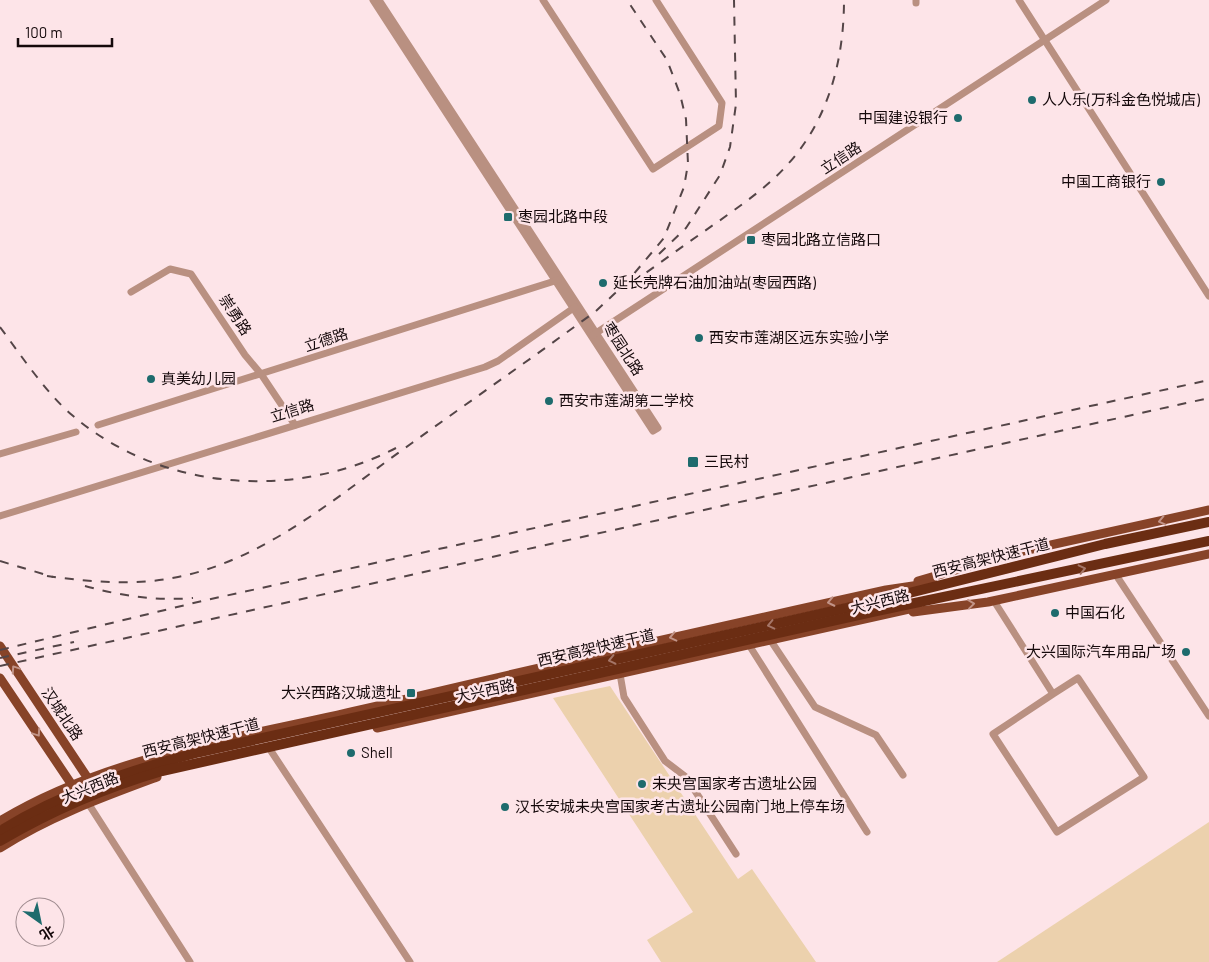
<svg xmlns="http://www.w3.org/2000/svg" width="1209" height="962" font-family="Barlow,'Noto Sans SC',sans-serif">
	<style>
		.green { fill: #ecd1ad }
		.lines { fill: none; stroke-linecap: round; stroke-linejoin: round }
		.minor { stroke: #b99081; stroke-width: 7 }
		.major { stroke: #874328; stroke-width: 9 }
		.highway { stroke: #6b2d13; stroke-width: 10 }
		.rail { stroke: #544547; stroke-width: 2; stroke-dasharray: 9 9; stroke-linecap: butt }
		.oneway { stroke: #c29488 }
		.oneway2 { stroke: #a57668 }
		.poi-dot { fill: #1e6b6d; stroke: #fde4e8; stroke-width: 2 }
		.labels { text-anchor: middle; stroke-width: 5; stroke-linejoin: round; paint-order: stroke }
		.poi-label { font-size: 15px; fill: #15090b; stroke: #fde4e8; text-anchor: start }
		.street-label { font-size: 15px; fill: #15090b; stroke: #fde4e8 }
	</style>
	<rect width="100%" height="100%" fill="#fde4e8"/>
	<g class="green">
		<polygon points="610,686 738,879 752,869 816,962 661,962 647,940 693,912 553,698"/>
		<polygon points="1209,822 1209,962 997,962"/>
	</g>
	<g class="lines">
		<g class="minor">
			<polyline points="373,0 653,431 658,428 379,0"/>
			<polyline points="543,0 653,169 719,126 722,103 656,0"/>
			<polyline points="916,0 916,3"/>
			<polyline points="1019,0 1209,296"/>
			<polyline points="131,292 170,269 191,274 245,355 261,374 295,425"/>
			<polyline points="593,335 1106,0"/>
			<polyline points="98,425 558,280"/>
			<polyline points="0,454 76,432"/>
			<polyline points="0,516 485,367 498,361 575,307"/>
			<polyline points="1116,575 1209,716"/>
			<polyline points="994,601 1053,694 993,734 1057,832 1144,777 1078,678 1053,694"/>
			<polyline points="771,641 815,707 876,735 903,775"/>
			<polyline points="749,645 867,832"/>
			<polyline points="620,674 624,697 665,761 686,777 736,854"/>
			<polyline points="271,751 410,962"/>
			<polyline points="88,803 190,962"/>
		</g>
		<g class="major">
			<polyline points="918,581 1014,553 1209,510"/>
			<polyline points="913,612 988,602 1209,554"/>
			<polyline points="0,646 89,780"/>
			<polyline points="0,678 74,788"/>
			<polyline points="377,728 918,607"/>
			<path d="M0,821c110,-66 237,-82 360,-111 175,-42 350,-81 526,-120l47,-7"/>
			<path d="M0,848c48,-31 103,-51 157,-71"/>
		</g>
		<g class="highway">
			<path d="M0,831c62,-38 130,-61 200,-79l669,-149 236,-59 104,-22"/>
			<path d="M0,841c51,-30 104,-53 162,-70l710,-159 337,-71"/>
		</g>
		<g class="rail">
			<polyline points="659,254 686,228 720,175 730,147 736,104 734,0"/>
			<path d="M632,283c29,-21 58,-42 87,-62 25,-18 50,-35 70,-58 40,-45 55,-104 55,-163"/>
			<path d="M0,327c20,27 46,66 72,88 88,76 222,86 324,33"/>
			<polyline points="0,561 53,577"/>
			<path d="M47,576c43,6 88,10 131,1 89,-18 162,-83 234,-134 61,-44 123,-87 184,-132l31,-29 37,-44 20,-51 4,-23 -2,-45 -6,-25 -13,-34 -40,-60"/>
			<path d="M85,586c36,10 71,15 108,12"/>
			<polyline points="0,650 202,601 1209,380"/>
			<polyline points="0,658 74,642"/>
			<polyline points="0,666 1209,398"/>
		</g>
	</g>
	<defs><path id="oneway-chevron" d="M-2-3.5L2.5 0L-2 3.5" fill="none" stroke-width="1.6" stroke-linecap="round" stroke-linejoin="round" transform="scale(1.25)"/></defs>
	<g class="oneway">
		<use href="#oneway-chevron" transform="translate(1162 521) rotate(167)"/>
		<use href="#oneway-chevron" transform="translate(831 602) rotate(168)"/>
		<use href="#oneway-chevron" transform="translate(971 604) rotate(-7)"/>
		<use href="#oneway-chevron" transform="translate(673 637) rotate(167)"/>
		<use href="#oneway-chevron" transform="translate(15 669) rotate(-124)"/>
		<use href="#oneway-chevron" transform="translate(37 733) rotate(56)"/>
	</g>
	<g class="oneway2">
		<use href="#oneway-chevron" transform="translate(1082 569) rotate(-13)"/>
		<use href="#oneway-chevron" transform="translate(771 625) rotate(167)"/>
		<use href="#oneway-chevron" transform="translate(612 660) rotate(167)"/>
	</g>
	<g class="poi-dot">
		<circle cx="1032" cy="100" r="5"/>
		<circle cx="958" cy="118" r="5"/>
		<circle cx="1161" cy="182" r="5"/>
		<rect x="503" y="212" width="10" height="10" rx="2.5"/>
		<rect x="746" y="235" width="10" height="10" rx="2.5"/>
		<circle cx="603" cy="283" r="5"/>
		<circle cx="699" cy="338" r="5"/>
		<circle cx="151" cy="379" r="5"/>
		<circle cx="549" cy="401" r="5"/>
		<rect x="687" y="456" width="12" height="12" rx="2.5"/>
		<circle cx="1055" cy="613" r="5"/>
		<circle cx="1186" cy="652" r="5"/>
		<rect x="406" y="688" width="10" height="10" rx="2.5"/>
		<circle cx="351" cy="753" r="5"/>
		<circle cx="642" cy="784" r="5"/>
		<circle cx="505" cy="807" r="5"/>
	</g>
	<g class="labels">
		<g class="poi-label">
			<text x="1042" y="105">人人乐(万科金色悦城店)</text>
			<text x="948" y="123" text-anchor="end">中国建设银行</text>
			<text x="1151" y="187" text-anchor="end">中国工商银行</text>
			<text x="518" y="222">枣园北路中段</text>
			<text x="761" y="245">枣园北路立信路口</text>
			<text x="613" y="288">延长壳牌石油加油站(枣园西路)</text>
			<text x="709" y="343">西安市莲湖区远东实验小学</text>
			<text x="161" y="384">真美幼儿园</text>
			<text x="559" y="406">西安市莲湖第二学校</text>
			<text x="704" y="467">三民村</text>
			<text x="1065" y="618">中国石化</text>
			<text x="1176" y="657" text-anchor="end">大兴国际汽车用品广场</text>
			<text x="401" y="698" text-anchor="end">大兴西路汉城遗址</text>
			<text x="361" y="758">Shell</text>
			<text x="652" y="789">未央宫国家考古遗址公园</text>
			<text x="515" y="812">汉长安城未央宫国家考古遗址公园南门地上停车场</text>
		</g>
		<g class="street-label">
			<text transform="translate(841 158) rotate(-33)" y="5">立信路</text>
			<text transform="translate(235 315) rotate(57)" y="5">崇勇路</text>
			<text transform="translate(326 340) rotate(-18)" y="5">立德路</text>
			<text transform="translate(623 349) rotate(57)" y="5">枣园北路</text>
			<text transform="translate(292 411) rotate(-17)" y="5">立信路</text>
			<text transform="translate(991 558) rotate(-14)" y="5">西安高架快速干道</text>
			<text transform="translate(880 602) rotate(-14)" y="5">大兴西路</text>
			<text transform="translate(596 648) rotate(-13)" y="5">西安高架快速干道</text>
			<text transform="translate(485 691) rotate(-12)" y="5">大兴西路</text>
			<text transform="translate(62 714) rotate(56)" y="5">汉城北路</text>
			<text transform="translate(201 738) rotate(-14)" y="5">西安高架快速干道</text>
			<text transform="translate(90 788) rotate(-22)" y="5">大兴西路</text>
		</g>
	</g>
	<g transform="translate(40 922) rotate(147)"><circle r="24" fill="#fde4e8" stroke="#a08c90"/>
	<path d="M0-4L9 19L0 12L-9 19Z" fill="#1e6b6d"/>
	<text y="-8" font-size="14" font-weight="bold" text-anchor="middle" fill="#15090b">北</text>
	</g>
	<path d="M18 38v8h94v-8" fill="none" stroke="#15090b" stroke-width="2.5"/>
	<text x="25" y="38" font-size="15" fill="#15090b" stroke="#fde4e8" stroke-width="4" paint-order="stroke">100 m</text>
</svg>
